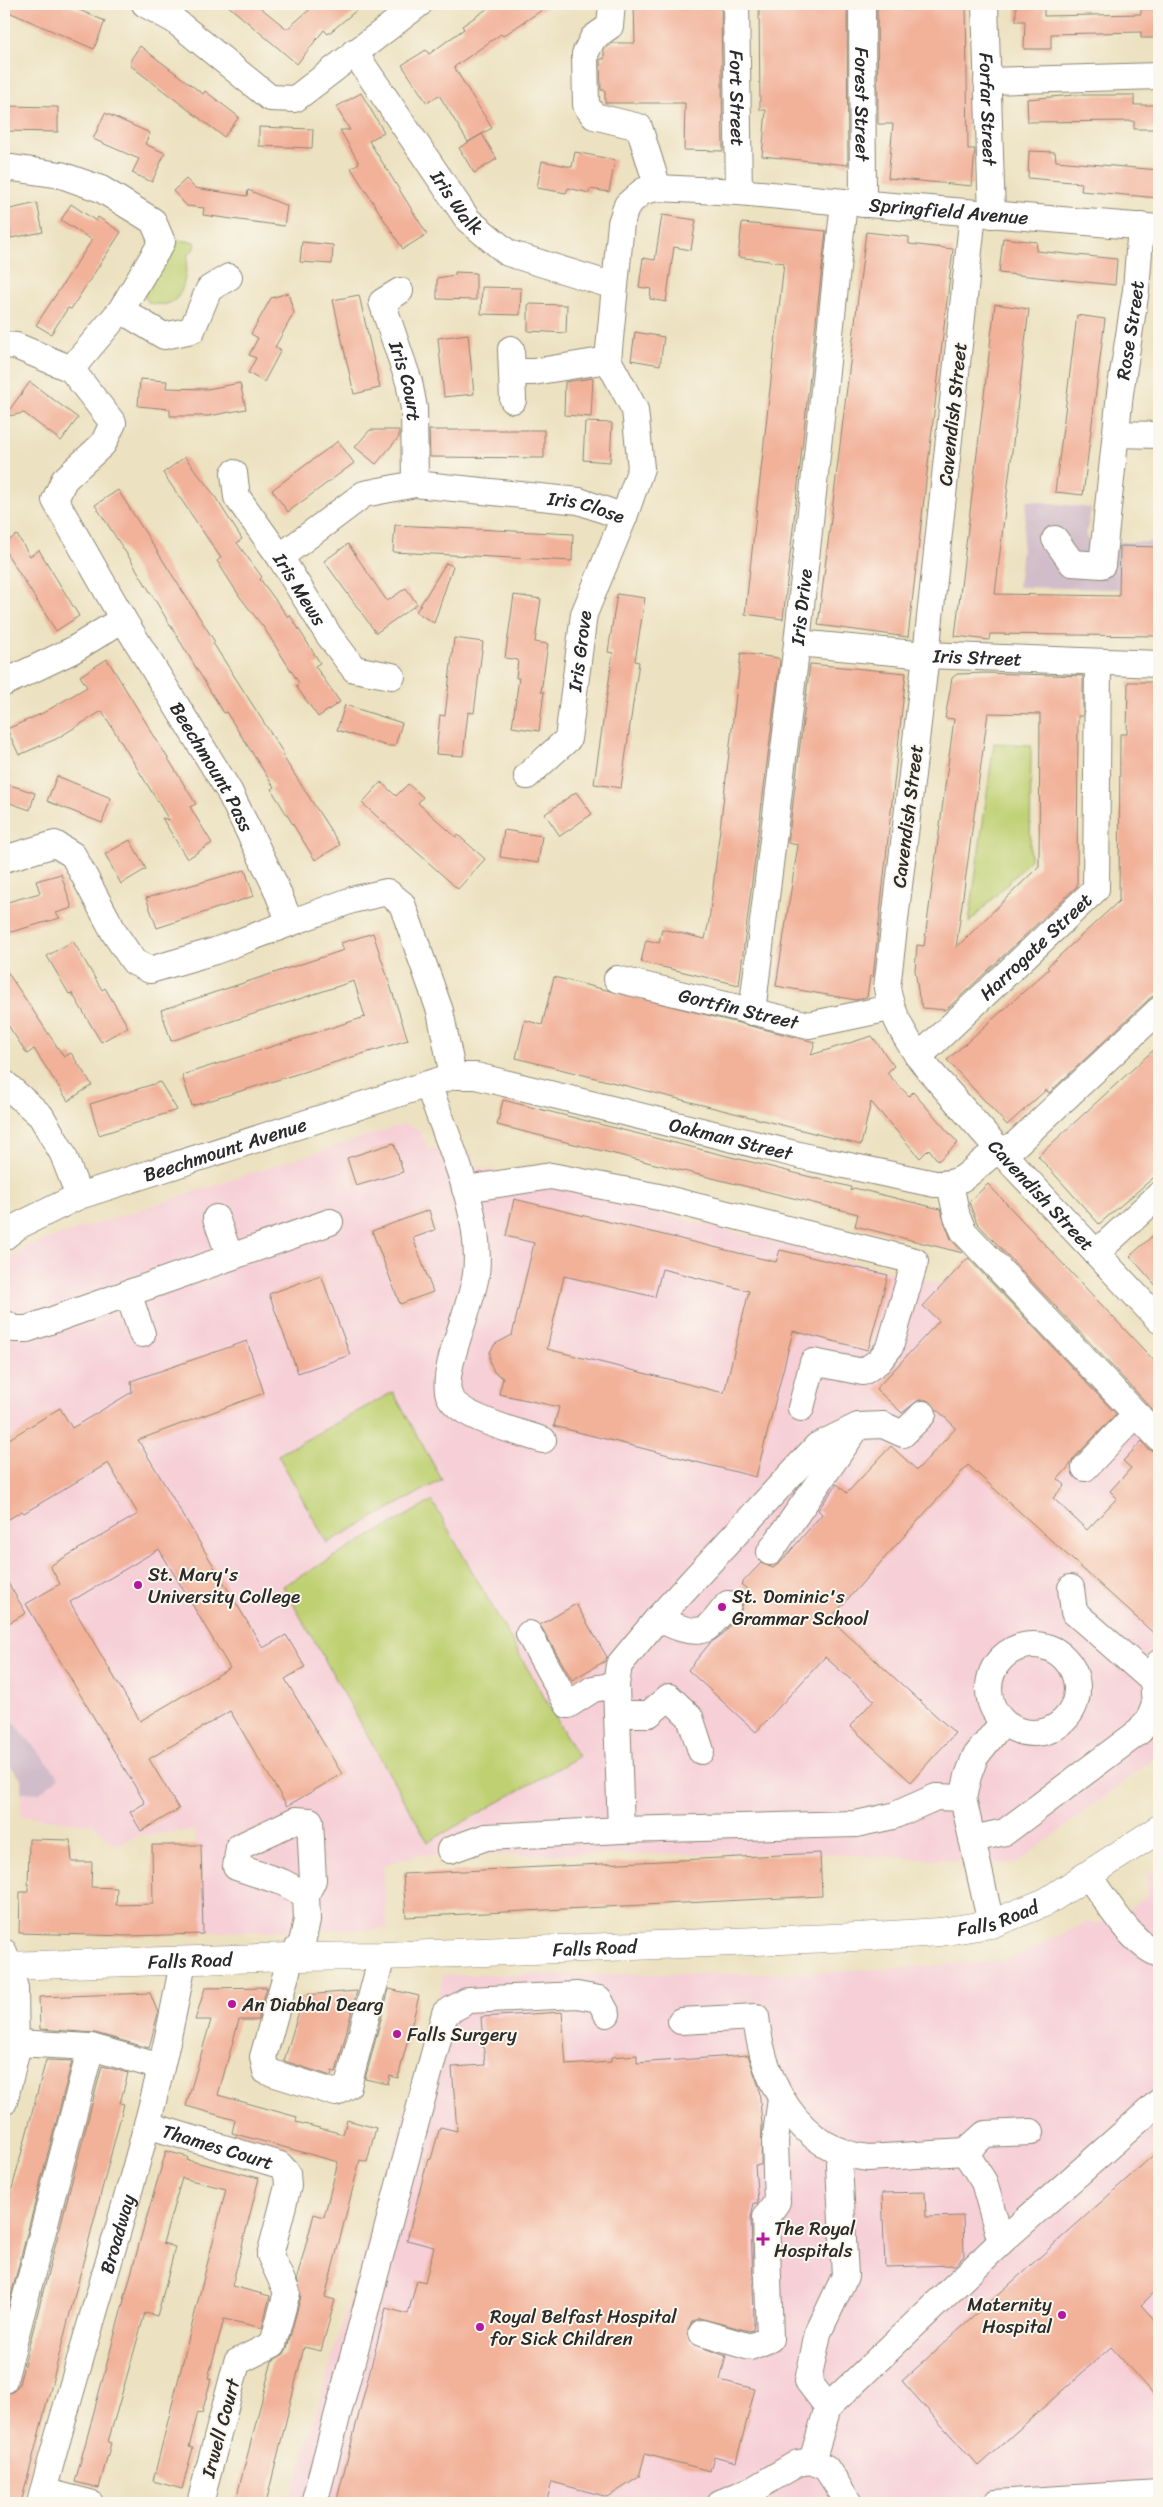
<svg xmlns="http://www.w3.org/2000/svg" width="1163" height="2507" font-family="Sriracha,sans-serif">
	<style>
		.built { fill: #f6cfd7 }
		.industrial { fill: #d1bdc9 }
		.green { fill: #bfd072; stroke: #757e4e }
		.building { fill: #f2b199; fill-rule: evenodd }
		.lines { fill: none; stroke-linecap: round; stroke-linejoin: round }
		.minor-casing { stroke: #8c8676; stroke-width: 28 }
		.major-casing { stroke: #8c8676; stroke-width: 29 }
		.minor { stroke: #fff; stroke-width: 26 }
		.major { stroke: #fff; stroke-width: 28 }
		.poi-dot { fill: #b5179e; stroke: #fbf7ec; stroke-width: 2 }
		.labels { text-anchor: middle; stroke-width: 4; stroke-linejoin: round; paint-order: stroke }
		.street-label { font-size: 19px; fill: #2b2b2b; stroke: #fbf7ec }
		.poi-label { font-size: 19px; fill: #2b2b2b; stroke: #fbf7ec; text-anchor: start }
	</style>
	<rect width="100%" height="100%" fill="#fbf7ec"/>
	<filter id="ink" filterUnits="userSpaceOnUse"><feTurbulence type="fractalNoise" baseFrequency=".02" numOctaves="2"/><feDisplacementMap in="SourceGraphic" scale="10" xChannelSelector="R" yChannelSelector="G"/><feConvolveMatrix kernelMatrix="1 2 1 2 8 2 1 2 1" color-interpolation-filters="sRGB"/></filter>
	<filter id="wash" filterUnits="userSpaceOnUse"><feTurbulence type="fractalNoise" baseFrequency=".0096" numOctaves="4" result="noise"/><feDisplacementMap in="SourceGraphic" scale="20" xChannelSelector="R" yChannelSelector="G"/><feGaussianBlur stdDeviation="1.12" result="paint"/><feColorMatrix in="noise" values="0 0 0 0 0 0 0 0 0 0 0 0 0 0 0 0 0 1.4 0 .05"/><feComposite in="paint" operator="in"/></filter>
	<g filter="url(#wash)">
		<rect width="100%" height="100%" fill="#ece1c0"/>
		<g class="built">
			<polygon points="404,1124 420,1131 428,1150 447,1147 473,1154 474,1166 939,1284 968,1263 1159,1455 1159,1755 1016,1864 813,1853 421,1855 383,1865 387,1929 197,1932 195,1830 136,1836 115,1846 93,1824 21,1816 21,1792 40,1793 59,1777 4,1710 4,1264 27,1246"/>
			<polygon points="1159,1867 1159,2503 290,2503 444,1975 810,1973 1007,1961 1087,1922 1100,1923 1118,1917 1148,1895 1147,1875"/>
		</g>
		<g class="industrial">
			<polygon points="1027,500 1091,508 1086,535 1090,547 1121,542 1159,542 1159,590 1018,587"/>
			<polygon points="4,1710 59,1777 40,1793 21,1792 21,1779 4,1758"/>
		</g>
		<g class="green">
			<path d="M178,240l17,2 -1,7 -6,5c-4,26 -2,58 -39,49l-5,-8z"/>
			<polygon points="994,743 1031,745 1030,860 969,923"/>
			<polygon points="393,1392 442,1480 327,1543 278,1455"/>
			<polygon points="432,1501 578,1757 428,1842 283,1586"/>
		</g>
		<g id="blocks">
			<g class="building">
				<polygon points="4,4 65,4 105,21 94,49 4,10"/>
				<polygon points="226,4 256,4 287,29 316,4 364,4 328,34 324,30 297,64"/>
				<polygon points="494,4 551,4 503,36 501,34 454,67 492,128 468,142 439,95 427,103 402,65 426,50 429,54 464,29 462,26"/>
				<polygon points="634,4 721,4 723,151 684,150 685,103 605,103 605,90 601,90 600,59 604,59 604,49 612,43 635,43"/>
				<polygon points="759,4 847,4 848,165 762,156 766,110 760,110"/>
				<polygon points="877,4 966,4 968,149 975,149 972,186 888,178 893,124 878,124"/>
				<polygon points="1016,4 1044,4 1044,16 1141,14 1141,9 1159,9 1159,38 1141,38 1141,32 1051,34 1051,49 1024,49 1025,21 1016,21"/>
				<polygon points="140,46 203,94 205,91 239,117 224,137 131,66 131,59"/>
				<polygon points="361,93 384,132 369,141 427,234 403,249 351,168 359,163 340,130 350,130 336,107"/>
				<polygon points="1075,95 1134,95 1134,105 1159,105 1159,129 1134,129 1134,121 1028,122 1027,99"/>
				<polygon points="4,106 58,107 58,132 4,131"/>
				<polygon points="105,113 150,133 145,144 165,153 152,182 132,173 139,159 93,139"/>
				<polygon points="259,127 313,129 312,148 259,146"/>
				<polygon points="482,134 497,159 474,173 459,148"/>
				<polygon points="1029,151 1055,152 1056,161 1159,170 1159,198 1081,191 1082,183 1028,178"/>
				<polygon points="575,152 615,160 609,192 590,189 589,193 568,188 566,193 537,188 542,161 572,167"/>
				<polygon points="186,179 195,188 247,196 248,190 287,206 284,226 203,215 204,208 187,206 173,191"/>
				<polygon points="37,203 43,232 11,238 6,210"/>
				<polygon points="71,204 96,221 98,217 121,232 71,309 68,308 51,334 36,325 92,240 61,220"/>
				<polygon points="662,215 696,220 691,250 674,247 666,302 650,299 651,289 639,287 643,258 655,260"/>
				<polygon points="742,223 826,231 783,619 745,614 784,263 738,257"/>
				<polygon points="866,232 909,237 909,244 953,249 908,637 818,625"/>
				<polygon points="1003,238 1037,242 1036,251 1117,259 1115,285 999,273"/>
				<polygon points="302,242 333,245 332,264 300,262"/>
				<polygon points="455,272 476,273 476,300 437,299 437,278 455,275"/>
				<polygon points="482,287 521,288 520,315 481,314"/>
				<polygon points="288,293 294,313 275,347 281,350 264,382 248,373 256,358 249,355 258,338 251,334 271,298"/>
				<polygon points="359,295 380,388 354,394 333,300"/>
				<polygon points="528,304 567,305 566,333 528,331"/>
				<polygon points="995,304 1029,309 995,594 1119,596 1120,546 1159,547 1159,636 990,634 989,640 955,636"/>
				<polygon points="1077,315 1105,319 1083,495 1055,492"/>
				<polygon points="635,332 664,337 660,365 631,360"/>
				<polygon points="468,334 474,394 444,397 438,338"/>
				<polygon points="593,378 591,417 564,415 565,382"/>
				<polygon points="140,379 167,381 166,388 207,389 240,383 246,409 209,416 170,416 170,409 138,406"/>
				<polygon points="30,382 78,418 61,441 24,413 4,417"/>
				<polygon points="585,422 612,423 610,462 583,460"/>
				<polygon points="370,430 399,430 399,437 376,464 355,447"/>
				<polygon points="429,430 544,430 544,458 430,457"/>
				<polygon points="338,441 354,463 288,512 272,490"/>
				<polygon points="185,457 212,492 242,539 237,543 262,577 260,579 288,617 290,615 320,663 315,666 340,702 318,717 296,686 299,683 264,628 240,597 217,561 221,558 163,473"/>
				<polygon points="118,490 215,642 213,643 284,754 282,755 340,845 315,860 271,789 274,787 226,712 224,713 212,694 132,562 95,505"/>
				<polygon points="395,525 573,534 572,561 393,552"/>
				<polygon points="17,535 30,556 39,550 79,616 56,631 4,549 4,543"/>
				<polygon points="348,544 387,601 406,588 417,604 376,633 324,561"/>
				<polygon points="446,563 453,566 434,623 416,612"/>
				<polygon points="617,594 645,598 635,661 639,662 621,788 594,784 613,653 608,652"/>
				<polygon points="514,595 541,599 535,642 548,644 541,692 544,692 539,731 512,727 519,678 516,678 518,660 505,658"/>
				<polygon points="454,638 483,642 474,713 468,712 463,756 436,754 440,715 445,716"/>
				<polygon points="741,653 778,658 780,660 739,985 641,962 646,940 659,943 662,929 705,939 709,921"/>
				<polygon points="107,659 196,804 190,807 212,843 187,859 162,818 169,820 102,711 56,739 19,755 7,729 43,713 87,687 80,676"/>
				<polygon points="810,664 906,673 873,977 870,976 867,997 856,1000 776,986 798,845 788,843"/>
				<path d="M985,673l98,3v40h-5l-1,170 -131,124 -23,-2 -4,-11 -4,-27 2,-25 7,1 30,-227 -9,-1 5,-28 2,-12 5,-4zM988,713l52,1 -1,152 -83,82z"/>
				<polygon points="1128,682 1159,682 1159,992 1149,999 1049,1093 1046,1090 1007,1125 947,1060 1049,969 1047,967 1119,901 1120,734 1127,734"/>
				<polygon points="345,705 402,723 395,746 387,746 337,730"/>
				<polygon points="57,776 111,798 102,823 47,801"/>
				<polygon points="381,782 396,796 408,784 423,797 418,803 456,837 458,835 485,859 458,889 362,803"/>
				<polygon points="4,783 35,793 30,810 4,801"/>
				<polygon points="576,792 592,814 560,836 545,814"/>
				<polygon points="504,830 542,836 538,863 500,857"/>
				<polygon points="130,840 146,869 121,884 105,854"/>
				<polygon points="245,870 254,896 157,928 146,898"/>
				<polygon points="61,874 72,908 56,913 60,918 4,934 4,903 40,893 36,881"/>
				<polygon points="373,933 408,1040 192,1106 182,1075 365,1017 354,981 171,1041 161,1010 344,950 341,943"/>
				<polygon points="73,941 102,990 105,988 128,1027 101,1042 72,993 69,994 47,956"/>
				<polygon points="4,967 64,1057 71,1053 92,1085 68,1101 34,1049 27,1054 4,1019"/>
				<polygon points="554,977 815,1042 811,1055 872,1036 894,1066 887,1073 909,1096 913,1092 958,1143 938,1161 929,1149 920,1158 871,1102 861,1145 516,1058 525,1020 542,1025"/>
				<polygon points="1159,1045 1159,1173 1099,1224 1038,1156"/>
				<polygon points="160,1082 177,1110 99,1135 90,1104"/>
				<polygon points="503,1100 851,1187 850,1191 854,1188 940,1209 951,1239 963,1253 855,1226 858,1214 497,1125"/>
				<polygon points="394,1143 403,1172 356,1186 347,1158"/>
				<polygon points="988,1184 1159,1366 1159,1416 977,1223 969,1202"/>
				<path d="M514,1199l262,63 4,-12 108,25 -20,75 -75,-19 -37,146 -202,-51 5,-19 -60,-13 4,-16 -9,-6 -4,-10v-10l5,-8 17,-9 22,-92 -28,-7zM662,1269l87,22 -25,102 -177,-44 17,-73 91,21z"/>
				<polygon points="429,1210 435,1230 413,1238 433,1292 400,1304 372,1231"/>
				<polygon points="1159,1230 1159,1289 1130,1256"/>
				<polygon points="968,1258 1116,1414 1074,1458 1070,1465 1058,1479 1065,1485 1053,1498 1087,1530 1117,1498 1110,1491 1131,1468 1123,1461 1142,1441 1148,1449 1159,1453 1159,1638 968,1465 830,1619 955,1733 911,1782 850,1726 874,1700 825,1657 756,1732 688,1670 710,1643 723,1634 740,1613 743,1604 751,1593 741,1584 761,1563 773,1568 782,1561 822,1514 818,1510 837,1484 847,1493 891,1446 917,1470 956,1428 927,1400 919,1400 902,1413 876,1389 939,1321 923,1306"/>
				<polygon points="321,1275 350,1355 298,1373 269,1294"/>
				<path d="M247,1341l17,52 -126,47 125,208 23,-13 19,32 -20,12 57,95 -55,32 -57,-95 -81,48 30,50 -38,22 -11,-19 15,-9 -119,-199 34,-20 -10,-18 88,-52 -30,-51 -84,50 -2,-2 -18,11v-80l56,-34 12,20 60,-36 -1,-11zM159,1549l71,119 -90,53 -70,-119z"/>
				<polygon points="4,1576 26,1613 4,1626"/>
				<polygon points="576,1604 607,1657 605,1661 572,1680 540,1625"/>
				<polygon points="29,1839 70,1840 72,1862 92,1862 91,1887 117,1888 116,1905 153,1904 152,1845 201,1845 203,1934 127,1936 19,1933 20,1892 28,1892"/>
				<polygon points="820,1853 822,1896 406,1917 403,1874"/>
				<polygon points="267,1987 258,2020 239,2020 218,2095 297,2117 296,2122 343,2134 347,2120 376,2128 367,2162 360,2160 325,2297 335,2300 321,2351 304,2347 266,2503 235,2503 272,2361 284,2354 287,2348 301,2296 297,2278 314,2214 324,2217 338,2162 232,2133 235,2120 186,2106 211,2020 195,2020 205,1988"/>
				<polygon points="389,1989 419,1996 398,2078 390,2076 388,2084 365,2079"/>
				<polygon points="357,1991 336,2072 332,2071 331,2076 284,2061 304,1995"/>
				<polygon points="150,1993 158,2013 149,2048 95,2033 40,2029 39,1997"/>
				<polygon points="562,2012 566,2065 611,2062 611,2057 637,2055 637,2063 748,2055 759,2087 762,2125 761,2165 755,2165 758,2203 754,2203 751,2217 754,2323 753,2330 749,2331 699,2318 692,2322 688,2329 688,2337 692,2344 726,2356 720,2380 755,2389 736,2462 714,2456 710,2471 645,2454 639,2477 608,2497 552,2482 546,2503 336,2503 386,2308 408,2314 417,2280 425,2282 434,2247 407,2240 428,2158 431,2159 440,2127 457,2131 452,2067 485,2065 481,2017"/>
				<polygon points="46,2060 72,2061 4,2322 4,2219"/>
				<polygon points="102,2066 128,2073 120,2103 124,2104 21,2503 4,2503 4,2395 14,2391 19,2384"/>
				<polygon points="1159,2150 1159,2288 1141,2305 1159,2325 1159,2401 1111,2347 978,2466 902,2381"/>
				<polygon points="166,2151 188,2157 187,2160 259,2178 232,2286 270,2296 262,2328 224,2319 208,2378 211,2379 202,2413 198,2412 189,2447 193,2448 182,2489 153,2481 226,2189 182,2178 163,2243 175,2247 168,2276 157,2316 145,2313 108,2442 111,2443 99,2488 75,2482 141,2237"/>
				<polygon points="925,2192 926,2217 963,2216 964,2256 955,2265 885,2267 882,2193"/>
			</g>
		</g>
	</g>
	<g filter="url(#ink)">
		<use href="#blocks" fill-opacity="0" stroke="#8c8676" stroke-width="1"/>
		<g class="lines">
			<defs>
				<g id="minor">
					<polyline points="145,4 174,20 270,98 295,99 419,4"/>
					<polyline points="612,4 610,26 593,38 585,54 586,105 594,116 639,127 658,188"/>
					<path id="s1" d="M736,4l3,188"/>
					<path id="s2" d="M862,4l1,200"/>
					<path id="s3" d="M985,4l7,211"/>
					<path id="s4" d="M354,52l114,168 40,33 106,33"/>
					<polyline points="987,81 1159,76"/>
					<polyline points="4,169 12,168 61,175 101,189 153,221 162,242 121,310 71,369"/>
					<path id="s5" d="M973,213l-47,442 -39,333c5,30 22,57 41,81l73,83 158,168"/>
					<path id="s6" d="M400,291l-18,11 27,80 5,26 1,76"/>
					<polyline points="121,310 164,336 192,330 209,289 229,277"/>
					<path id="s7" d="M4,345l12,1 55,23 42,54 -10,21 -39,36 -9,20 68,119 106,172 45,92 16,40"/>
					<polyline points="511,349 513,400"/>
					<polyline points="512,372 533,372 608,360"/>
					<polyline points="1116,434 1159,435"/>
					<path id="s8" d="M234,473l3,24 43,60 48,77 26,35 38,7"/>
					<path id="s9" d="M1055,539l17,24 30,2 18,-172 16,-103 5,-64"/>
					<path id="s10" d="M280,557l84,-63 51,-10 164,17 45,16"/>
					<path id="s11" d="M797,643l129,12 233,9"/>
					<polyline points="4,683 73,650 123,619"/>
					<path id="s12" d="M527,776l41,-37 16,-125 40,-97 17,-49 -6,-58 -27,-50 13,-137 6,-18 16,-14 15,-3 81,4 105,10 315,26"/>
					<polyline points="4,859 55,844 73,855 115,934 134,962 150,970 215,951 352,900 387,892 402,904 440,1011 453,1076"/>
					<path id="s13" d="M617,979l192,46 81,-17"/>
					<path id="s14" d="M752,1012l45,-369 47,-441"/>
					<path id="s15" d="M917,1055l12,-8 167,-158 2,-227"/>
					<polyline points="4,1083 41,1116 63,1154 79,1196"/>
					<path d="M428,1084c20,59 55,128 48,190 -3,29 -36,98 -27,121 9,23 71,37 94,45"/>
					<polyline points="950,1184 957,1217 964,1232 1159,1438"/>
					<polyline points="465,1189 551,1176 659,1197 915,1261 890,1347 879,1361 863,1372 813,1362 801,1408"/>
					<polyline points="216,1218 230,1257"/>
					<path id="s16" d="M4,1237l14,-11 61,-30 374,-120h23l335,82 124,26c29,0 31,-9 51,-25 8,-7 20,-10 29,-14l144,-135"/>
					<polyline points="1096,1253 1159,1195"/>
					<polyline points="128,1293 142,1334"/>
					<polyline points="4,1323 14,1329 27,1329 330,1222"/>
					<polyline points="1085,1468 1136,1414"/>
					<polyline points="770,1552 856,1429"/>
					<polyline points="1071,1588 1074,1612 1153,1681"/>
					<path d="M658,1618c13,7 34,18 49,10 7,-5 15,-17 21,-24"/>
					<polyline points="529,1634 568,1705 593,1689 616,1685"/>
					<circle cx="1033" cy="1689" r="44"/>
					<polyline points="617,1714 649,1714 669,1697 690,1717 701,1751"/>
					<polyline points="621,1830 616,1685 619,1665 658,1618 817,1446 858,1426 883,1425 903,1434 923,1414"/>
					<polyline points="972,1839 1005,1832 1140,1731 1150,1717 1155,1705 1153,1681 1159,1663"/>
					<polyline points="450,1850 486,1837 621,1830 856,1824 893,1816 936,1797 963,1798"/>
					<path d="M1088,1875c17,24 43,69 71,79"/>
					<polyline points="306,1895 282,1882 236,1867 239,1847 296,1820 310,1821 313,1880 306,1895 307,1920 302,1943 291,1957 263,2057 266,2071 336,2093 348,2086 382,1956"/>
					<polyline points="991,1924 963,1798 968,1776 975,1757 1003,1722"/>
					<polyline points="4,1952 15,1988 16,2053 4,2102"/>
					<path d="M681,2021l75,-4c7,64 41,133 112,141l97,-6"/>
					<polyline points="16,2043 91,2047 161,2067"/>
					<path id="s17" d="M147,2125l133,40 7,8 1,13 -18,69 17,37 -14,52 -36,18 -37,141"/>
					<polyline points="1001,2242 984,2182 965,2152 985,2134 1031,2132"/>
					<polyline points="702,2333 750,2347 770,2339 766,2217 777,2202 775,2141 781,2099"/>
					<polyline points="4,2380 91,2047"/>
					<polyline points="828,2407 808,2381 818,2333 845,2276 839,2165 840,2151"/>
					<polyline points="812,2461 828,2407 1001,2242 1159,2102"/>
					<polyline points="43,2491 90,2503"/>
					<path id="s18" d="M40,2503c47,-181 111,-358 143,-542"/>
					<polyline points="314,2503 445,2013 469,2000 577,1995 599,1999 607,2014"/>
					<polyline points="720,2503 754,2489 798,2463 812,2461 826,2468 849,2503"/>
					<polyline points="996,2503 1159,2493"/>
				</g>
				<g id="major">
					<path id="s19" d="M4,1966l287,-9 91,-1 474,-19 84,-5 51,-8 55,-22 113,-73"/>
				</g>
			</defs>
			<use href="#minor" class="minor-casing"/>
			<use href="#major" class="major-casing"/>
			<use href="#minor" class="minor"/>
			<use href="#major" class="major"/>
		</g>
	</g>
	<g class="poi-dot">
		<circle cx="138" cy="1585" r="5"/>
		<circle cx="722" cy="1607" r="5"/>
		<circle cx="232" cy="2004" r="5"/>
		<circle cx="397" cy="2034" r="5"/>
		<path d="M760.5 2231.5h5v5h5v5h-5v5h-5v-5h-5v-5h5z"/>
		<circle cx="1062" cy="2315" r="5"/>
		<circle cx="480" cy="2327" r="5"/>
	</g>
	<g class="labels">
		<g class="street-label">
			<text dy="7" stroke="none"><textPath href="#s1" startOffset="94">Fort Street</textPath></text>
			<text dy="7" stroke="none"><textPath href="#s2" startOffset="100">Forest Street</textPath></text>
			<text dy="7" stroke="none"><textPath href="#s3" startOffset="105">Forfar Street</textPath></text>
			<text dy="7" stroke="none"><textPath href="#s4" startOffset="182">Iris Walk</textPath></text>
			<text dy="7" stroke="none"><textPath href="#s12" startOffset="938">Springfield Avenue</textPath></text>
			<text dy="7" stroke="none"><textPath href="#s9" startOffset="296">Rose Street</textPath></text>
			<text dy="7" stroke="none"><textPath href="#s6" startOffset="104">Iris Court</textPath></text>
			<text transform="translate(952 414) rotate(-84)" y="7">Cavendish Street</text>
			<text dy="7" stroke="none"><textPath href="#s10" startOffset="330">Iris Close</textPath></text>
			<text dy="7" stroke="none"><textPath href="#s8" startOffset="136">Iris Mews</textPath></text>
			<text dy="7" stroke="none"><textPath href="#s14" startOffset="408">Iris Drive</textPath></text>
			<text dy="7" stroke="none"><textPath href="#s12" startOffset="144">Iris Grove</textPath></text>
			<text dy="7" stroke="none"><textPath href="#s11" startOffset="181">Iris Street</textPath></text>
			<text dy="7" stroke="none"><textPath href="#s7" startOffset="548">Beechmount Pass</textPath></text>
			<text transform="translate(907 816) rotate(-83)" y="7">Cavendish Street</text>
			<text dy="7" stroke="none"><textPath href="#s15" startOffset="161">Harrogate Street</textPath></text>
			<text dy="7" stroke="none"><textPath href="#s13" startOffset="125">Gortfin Street</textPath></text>
			<text dy="7" stroke="none"><textPath href="#s16" startOffset="764">Oakman Street</textPath></text>
			<text dy="7" stroke="none"><textPath href="#s16" startOffset="239">Beechmount Avenue</textPath></text>
			<text dy="7" stroke="none"><textPath href="#s5" startOffset="1041">Cavendish Street</textPath></text>
			<text dy="7" stroke="none"><textPath href="#s19" startOffset="996">Falls Road</textPath></text>
			<text dy="7" stroke="none"><textPath href="#s19" startOffset="591">Falls Road</textPath></text>
			<text dy="7" stroke="none"><textPath href="#s19" startOffset="186">Falls Road</textPath></text>
			<text dy="7" stroke="none"><textPath href="#s17" startOffset="74">Thames Court</textPath></text>
			<text dy="7" stroke="none"><textPath href="#s18" startOffset="280">Broadway</textPath></text>
			<text transform="translate(220 2428) rotate(-75)" y="7">Irwell Court</text>
		</g>
		<g class="poi-label">
			<text x="148" y="1581">St. Mary's<tspan x="148" dy="22">University College</tspan></text>
			<text x="732" y="1603">St. Dominic's<tspan x="732" dy="22">Grammar School</tspan></text>
			<text x="242" y="2011">An Diabhal Dearg</text>
			<text x="407" y="2041">Falls Surgery</text>
			<text x="774" y="2235">The Royal<tspan x="774" dy="22">Hospitals</tspan></text>
			<text x="1052" y="2311" text-anchor="end">Maternity<tspan x="1052" dy="22">Hospital</tspan></text>
			<text x="490" y="2323">Royal Belfast Hospital<tspan x="490" dy="22">for Sick Children</tspan></text>
		</g>
	</g>
	<rect width="1163" height="2507" fill="none" stroke="#fbf7ec" stroke-width="20"/>
</svg>
